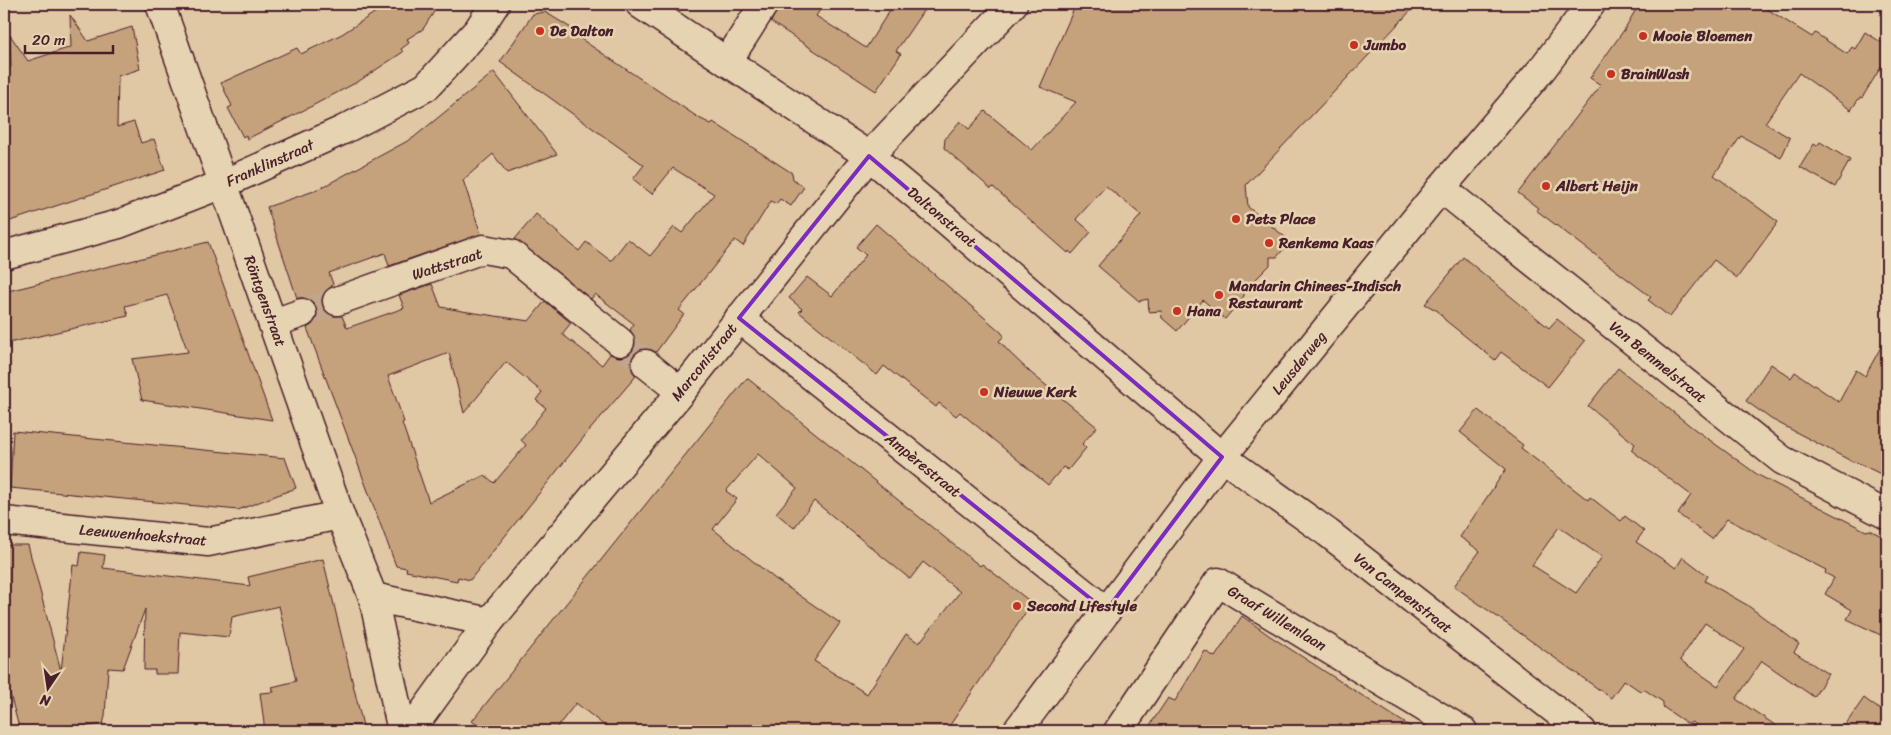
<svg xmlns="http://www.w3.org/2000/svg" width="1891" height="735" font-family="Sriracha,sans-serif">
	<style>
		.building { fill: #c5a27c; stroke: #4a1f2b; fill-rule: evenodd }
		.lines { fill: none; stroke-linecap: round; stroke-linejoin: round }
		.minor-tunnel { stroke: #c2a68c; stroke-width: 28; stroke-dasharray: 28 14; stroke-linecap: butt }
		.minor-casing { stroke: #4a1f2b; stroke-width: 31 }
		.minor { stroke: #e6d3b1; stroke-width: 28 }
		.marked { fill: none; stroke: #7b2cbf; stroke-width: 4; stroke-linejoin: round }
		.poi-dot { fill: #c8321e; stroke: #e6d3b1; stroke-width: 2 }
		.labels { text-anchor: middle; stroke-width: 5; stroke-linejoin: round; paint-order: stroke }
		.poi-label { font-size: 15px; font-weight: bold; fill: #4a1f2b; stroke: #e6d3b1; text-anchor: start }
		.street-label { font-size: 15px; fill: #4a1f2b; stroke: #e6d3b1 }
	</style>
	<rect width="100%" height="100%" fill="#e0c8a4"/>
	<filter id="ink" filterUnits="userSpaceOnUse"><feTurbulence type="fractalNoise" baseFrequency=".02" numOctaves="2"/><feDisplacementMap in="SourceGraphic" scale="10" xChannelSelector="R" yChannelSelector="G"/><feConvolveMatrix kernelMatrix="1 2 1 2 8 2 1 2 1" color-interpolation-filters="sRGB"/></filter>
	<g filter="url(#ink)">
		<g class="building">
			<polygon points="388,4 439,4 423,29 407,39 409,43 401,49 403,52 359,81 312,106 247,139 246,135 243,137 228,108 232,106 221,83 297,48 301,54 342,34"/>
			<polygon points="779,4 824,4 816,16 866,48 893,5 897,8 900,4 928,4 896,51 901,54 876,91 771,22"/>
			<polygon points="1076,4 1417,4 1246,185 1248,207 1290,241 1277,257 1270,257 1270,265 1244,291 1244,296 1225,319 1203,300 1177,331 1162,318 1161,311 1149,312 1148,299 1139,301 1098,266 1141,215 1106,186 1076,219 1091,232 1072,254 1069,251 1068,253 993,187 991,189 944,148 945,139 960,121 969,129 985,111 1032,150 1076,102 1040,87"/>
			<polygon points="1639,4 1759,4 1812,37 1815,33 1847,54 1852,47 1855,49 1865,32 1887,46 1887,57 1862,98 1860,97 1851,110 1799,73 1765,123 1790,138 1781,158 1741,136 1714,175 1778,222 1737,278 1714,260 1670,317 1648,300 1651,297 1536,210 1538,208 1518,193 1601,85 1590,78 1624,30"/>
			<path d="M545,12l26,16 -2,3 130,87 12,6 2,-2 79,51 1,6 11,8 -13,19 -11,-7 -4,5 -5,-3 -28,45 -8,-6 -56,70 5,4 -28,38 -8,-3h-7l-7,5 -3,8 1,8 4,6 -48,56 -118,148 -12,-3 -1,4 -51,-10 1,-3 -11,-2 -89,-238 7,-5 3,-7 -1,-9 -4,-6 -7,-3h-8l-30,-91 50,-17 96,-52 81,-66 63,82 -50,19 -14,-19 -30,26 18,54 -92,32 -4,-13 -56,20 4,11 -11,14v9l5,6 7,3h8l5,12 57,-20 -5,-13 33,-11 9,23 21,4 67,10 16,-20 26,22 -9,11 40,31 8,-11 8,3 8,-1 6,-5 3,-6v-8l-5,-7 4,-6 -39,-30 -4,5 -76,-60 21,-25 43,37 7,-9 25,19 17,-22 22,17 24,-29 8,6 32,-39 -41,-26 -21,26 -19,-15 11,-14 -144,-103 33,-48zM449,353l15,60 42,-51 36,30 -6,8 10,8 -25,32 5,5 -32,38 -9,-8 -56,27 -27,-79 2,-1 -16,-46z"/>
			<polygon points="70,15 88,41 132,27 140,69 118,76 117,127 134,122 141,143 154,139 165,170 4,223 4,69 11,67 10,35 28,61 71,47"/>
			<polygon points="1820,142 1850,160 1835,187 1800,167 1814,144 1817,146"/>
			<polygon points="876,224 1001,332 1004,336 999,341 1010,353 1031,373 1097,427 1082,444 1086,448 1068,470 1063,467 1048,485 960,412 956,416 939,403 936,407 884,366 877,375 799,312 802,309 789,298 807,277 832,296 866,255 856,247"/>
			<polygon points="208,242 272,420 142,400 132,359 188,352 167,295 125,306 128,316 4,344 4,292"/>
			<polygon points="1463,257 1549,328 1557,319 1585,341 1548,387 1501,352 1495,360 1445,320 1438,311 1425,304"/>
			<polygon points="1887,336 1887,477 1854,461 1853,462 1771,419 1746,401 1771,364 1791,378 1795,372 1839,402 1856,370 1865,376"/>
			<polygon points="1618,368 1693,428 1758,475 1866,531 1870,530 1887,539 1887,638 1847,619 1852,610 1825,594 1834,578 1825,573 1826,570 1727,519 1712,539 1678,514 1691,495 1631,450 1635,444 1588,406"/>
			<path d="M747,378l233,188 2,-2 50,39 -86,128h-335l-35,-28 -22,28h-69l-13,-10zM758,454l39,34 -21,25 18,15 20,-27 96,78 13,-17 37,30 -41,51 -13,-9 -39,60 -53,-33 26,-38 -66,-45 -61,-49 24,-30 -11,-8z"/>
			<path d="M1478,410l45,35 -2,3 67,52 2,-3 31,24 4,-5 19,15 -8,11 40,26 7,-11 25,19 -3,5 42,24 52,39 -5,8 34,22 -14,23 -52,-36 -26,38 48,32h-79l-13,-9 -4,2 -25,-17v-5l-18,-12 -5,1 -16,-11 -13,18 -157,-112 26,-35 -20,-14 46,-68 -46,-37zM1559,527l43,30 -26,36 -44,-28zM1705,623l39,26 -26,37 -38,-26z"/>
			<polygon points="13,431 285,458 296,488 238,510 10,488"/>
			<polygon points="4,545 28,545 61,671 73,565 79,566 81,552 105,555 103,568 250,586 248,577 323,559 363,726 341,725 341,731 265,731 260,693 274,692 272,687 296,681 279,606 232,617 229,637 180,632 178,674 155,674 155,670 144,670 145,609 123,669 108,668 105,716 103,724 58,731 20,731 4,672"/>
			<polygon points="1242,616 1270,636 1417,731 1146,731 1168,698 1175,701 1205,651 1215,657"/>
			<polygon points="1864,698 1887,715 1887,731 1841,731"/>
		</g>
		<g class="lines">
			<g class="minor-tunnel">
				<polyline points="302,313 337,301"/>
				<polyline points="620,342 646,364"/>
			</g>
			<defs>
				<g id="minor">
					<polyline points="160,4 340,515 373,597 402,731"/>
					<polyline points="640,4 869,156 946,220 1222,457 1328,533 1582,731"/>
					<polyline points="727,62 764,4"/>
					<polyline points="1441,188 1782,460 1887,515"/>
					<polyline points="4,255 119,224 223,184 343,130 426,87 478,30 495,4"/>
					<polyline points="337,301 483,249 511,254 620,342"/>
					<polyline points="739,318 1106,611"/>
					<polyline points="274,323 302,313"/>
					<polyline points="646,364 681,392"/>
					<polyline points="4,521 208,542 340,515"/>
					<polyline points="373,597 489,622"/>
					<polyline points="410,731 489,622 681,392 869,156 1013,4"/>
					<polyline points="1017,731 1222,457 1441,188 1542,69 1591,4"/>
					<polyline points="1118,731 1218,582 1463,731"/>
				</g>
			</defs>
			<use href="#minor" class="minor-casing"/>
			<use href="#minor" class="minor"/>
		</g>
	</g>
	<path class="marked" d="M869,156l353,301 -116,154 -367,-293z"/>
	<g class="poi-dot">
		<circle cx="540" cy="31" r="5"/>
		<circle cx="1643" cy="36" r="5"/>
		<circle cx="1354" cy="45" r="5"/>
		<circle cx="1611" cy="74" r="5"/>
		<circle cx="1546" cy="186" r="5"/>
		<circle cx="1236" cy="219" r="5"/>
		<circle cx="1269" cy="243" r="5"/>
		<circle cx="1219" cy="295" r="5"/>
		<circle cx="1177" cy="311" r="5"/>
		<circle cx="984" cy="392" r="5"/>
		<circle cx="1017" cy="606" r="5"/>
	</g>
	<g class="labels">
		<g class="poi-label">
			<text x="550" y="36">De Dalton</text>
			<text x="1653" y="41">Mooie Bloemen</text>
			<text x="1364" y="50">Jumbo</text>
			<text x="1621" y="79">BrainWash</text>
			<text x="1556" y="191">Albert Heijn</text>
			<text x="1246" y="224">Pets Place</text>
			<text x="1279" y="248">Renkema Kaas</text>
			<text x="1229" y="291">Mandarin Chinees-Indisch<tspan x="1229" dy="17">Restaurant</tspan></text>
			<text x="1187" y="316">Hana</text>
			<text x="994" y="397">Nieuwe Kerk</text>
			<text x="1027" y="611">Second Lifestyle</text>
		</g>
		<g class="street-label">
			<text transform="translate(270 163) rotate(-24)" y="5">Franklinstraat</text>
			<text transform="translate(942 217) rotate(40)" y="5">Daltonstraat</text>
			<text transform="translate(447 264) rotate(-18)" y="5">Wattstraat</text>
			<text transform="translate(265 301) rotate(70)" y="5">Röntgenstraat</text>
			<text transform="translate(704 362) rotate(-51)" y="5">Marconistraat</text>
			<text transform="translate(1658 362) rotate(39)" y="5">Van Bemmelstraat</text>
			<text transform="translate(1299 363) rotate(-51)" y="5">Leusderweg</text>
			<text transform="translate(923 465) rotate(39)" y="5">Ampèrestraat</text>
			<text transform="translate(143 535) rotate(5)" y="5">Leeuwenhoekstraat</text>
			<text transform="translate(1403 593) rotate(38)" y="5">Van Campenstraat</text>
			<text transform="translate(1277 618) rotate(31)" y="5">Graaf Willemlaan</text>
		</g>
	</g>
	<rect width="1891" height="735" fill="none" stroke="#e6d3b1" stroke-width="20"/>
	<rect x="10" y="10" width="1871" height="715" fill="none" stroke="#4a1f2b" stroke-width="2" filter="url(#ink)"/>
	<g transform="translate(48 688) rotate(193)" stroke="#e6d3b1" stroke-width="4" paint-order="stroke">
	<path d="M0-4L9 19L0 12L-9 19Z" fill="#4a1f2b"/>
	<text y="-8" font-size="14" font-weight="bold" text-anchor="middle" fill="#4a1f2b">N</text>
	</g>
	<path d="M25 45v8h88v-8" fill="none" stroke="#4a1f2b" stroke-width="2.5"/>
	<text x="32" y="45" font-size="15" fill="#4a1f2b" stroke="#e6d3b1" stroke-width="4" paint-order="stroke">20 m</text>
</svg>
